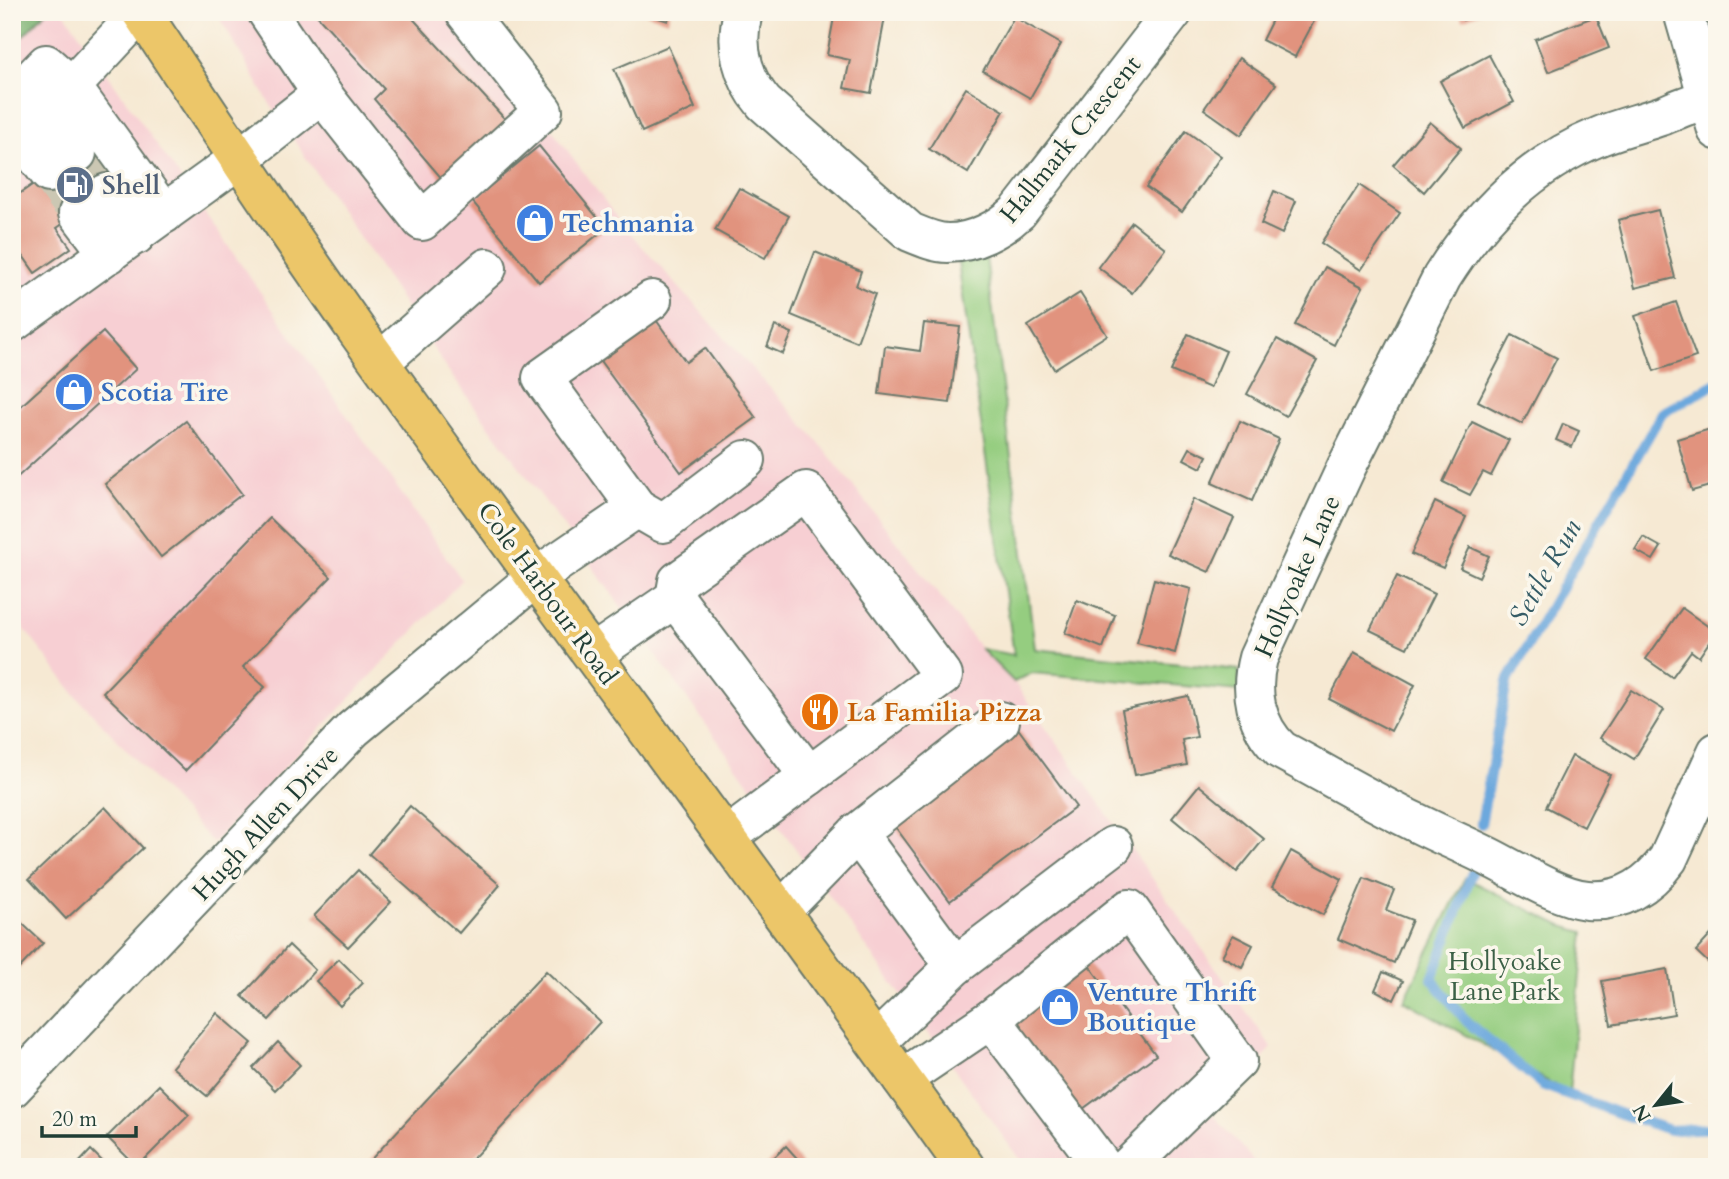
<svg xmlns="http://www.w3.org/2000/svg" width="1729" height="1179" font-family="Cardo,serif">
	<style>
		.built { fill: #f7cfd3 }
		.green { fill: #95cd80; stroke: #5a855a; stroke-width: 2 }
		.forest { fill: #78b06e; stroke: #4c7651; stroke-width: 2 }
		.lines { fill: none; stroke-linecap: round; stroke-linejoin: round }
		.stream { stroke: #6ca8dd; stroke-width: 10 }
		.building { fill: #e1937e }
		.minor-tunnel { stroke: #cbc7b3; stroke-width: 38; stroke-dasharray: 38 19; stroke-linecap: butt }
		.minor-casing { stroke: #6a796c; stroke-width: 42 }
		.major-casing { stroke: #6a796c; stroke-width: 42 }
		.minor { stroke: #fff; stroke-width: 38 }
		.major { stroke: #ecc669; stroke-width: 38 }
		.labels { text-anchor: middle; stroke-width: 7; stroke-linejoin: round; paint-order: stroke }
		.street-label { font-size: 26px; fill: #1f3d34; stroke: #fbf7ec }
		.service-label { font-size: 26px; font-weight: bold; fill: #4e5e75; stroke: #fbf7ec; text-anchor: start }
		.shop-label { font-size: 26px; font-weight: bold; fill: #366cbe; stroke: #fbf7ec; text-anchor: start }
		.food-label { font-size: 26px; font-weight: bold; fill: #c56008; stroke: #fbf7ec; text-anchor: start }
		.park-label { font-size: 26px; fill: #3c6147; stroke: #fbf7ec }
		.water-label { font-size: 28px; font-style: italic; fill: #365d67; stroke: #fbf7ec }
	</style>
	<rect width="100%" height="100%" fill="#fbf7ec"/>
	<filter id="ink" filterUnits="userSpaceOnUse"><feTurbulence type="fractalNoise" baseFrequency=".0143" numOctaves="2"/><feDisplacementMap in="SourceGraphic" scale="14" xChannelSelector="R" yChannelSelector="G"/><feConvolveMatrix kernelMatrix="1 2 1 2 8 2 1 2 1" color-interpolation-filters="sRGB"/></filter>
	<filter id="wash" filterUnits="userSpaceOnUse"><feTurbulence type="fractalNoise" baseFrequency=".00686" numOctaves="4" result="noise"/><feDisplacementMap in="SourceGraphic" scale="28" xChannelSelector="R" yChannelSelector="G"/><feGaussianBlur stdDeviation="1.57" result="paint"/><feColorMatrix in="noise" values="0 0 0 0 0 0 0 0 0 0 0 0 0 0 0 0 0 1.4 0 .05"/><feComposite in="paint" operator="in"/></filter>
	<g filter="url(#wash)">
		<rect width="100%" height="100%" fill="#f6e9d3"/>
		<g class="built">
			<polygon points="46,12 64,12 462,580 213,843 77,697 12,613 12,47"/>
			<polygon points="216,12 466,12 620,222 817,440 981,649 1014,682 1272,1048 1213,1114 1259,1167 1025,1167 547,504 452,376 270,104"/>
			<polygon points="1667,1159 1692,1167 1592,1167 1600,1161"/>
		</g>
		<g class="green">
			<polygon points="986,257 1035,649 1239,670 1240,691 1032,673 1014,682 981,649 1014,655 958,262"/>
			<polygon points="1465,878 1562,926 1584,932 1569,1093 1404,1000"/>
		</g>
		<polygon class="forest" points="12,12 46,12 12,47"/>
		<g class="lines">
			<g class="stream">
				<polyline points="1481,824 1507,682 1662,413 1717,383"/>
				<polyline points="1472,873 1432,979 1467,1022 1542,1085 1621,1114 1670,1130 1717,1128"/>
			</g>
		</g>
		<g id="blocks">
			<g class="building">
				<polygon points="314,12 407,12 514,129 449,187 374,99 384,89"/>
				<polygon points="640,12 670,12 668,21"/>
				<polygon points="835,12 886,12 871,93 844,88 850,60 827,55"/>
				<polygon points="1276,12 1319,12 1295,57 1262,40"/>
				<polygon points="1459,12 1482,12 1463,20"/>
				<polygon points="1596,16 1609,48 1548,72 1535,39"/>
				<polygon points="1014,17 1061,44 1030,98 983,71"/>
				<polygon points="668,46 695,108 642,132 614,69"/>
				<polygon points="1489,55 1514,102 1465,128 1440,81"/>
				<polygon points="1239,58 1276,84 1241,135 1204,109"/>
				<polygon points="966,88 1004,111 968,173 929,149"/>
				<polygon points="1430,122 1461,148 1424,192 1393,165"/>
				<polygon points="1186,131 1221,156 1182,212 1146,187"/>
				<polygon points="101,137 129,178 57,228 71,248 35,273 12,240 12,199"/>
				<polygon points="539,146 606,228 539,282 472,201"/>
				<polygon points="1359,185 1400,213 1361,270 1321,243"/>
				<polygon points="739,188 789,216 765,258 715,230"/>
				<polygon points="1274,191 1296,201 1282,234 1261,224"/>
				<polygon points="1658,210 1675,278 1635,288 1618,220"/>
				<polygon points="1132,222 1166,249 1132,293 1098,267"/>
				<polygon points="815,252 861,271 856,286 875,294 857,342 791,315"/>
				<polygon points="1325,267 1363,287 1334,345 1295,325"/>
				<polygon points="1080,293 1107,335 1054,369 1028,326"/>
				<polygon points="1676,302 1696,357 1654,371 1635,316"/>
				<polygon points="654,317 686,362 705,348 756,418 681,472 598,358"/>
				<polygon points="924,323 960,327 950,403 879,394 885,346 920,351"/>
				<polygon points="775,326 792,333 783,354 767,347"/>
				<polygon points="103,332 136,369 12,482 12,414"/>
				<polygon points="1188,334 1226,351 1210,388 1171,371"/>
				<polygon points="1512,335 1557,358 1522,424 1478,401"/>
				<polygon points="1277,339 1317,361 1286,416 1247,394"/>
				<polygon points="186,421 242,494 161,557 105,484"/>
				<polygon points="1240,421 1279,439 1252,501 1212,483"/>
				<polygon points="1472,422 1509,440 1491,476 1483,472 1470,495 1443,482"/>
				<polygon points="1563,424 1579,431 1572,447 1556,440"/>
				<polygon points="1717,427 1717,484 1692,491 1677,439"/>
				<polygon points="1190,448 1207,456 1201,468 1184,459"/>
				<polygon points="1193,499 1234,518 1209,572 1168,554"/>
				<polygon points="1435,502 1466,517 1443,568 1411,554"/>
				<polygon points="270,518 331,577 243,667 265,687 185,771 103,692"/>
				<polygon points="1643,537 1661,547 1653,560 1635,550"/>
				<polygon points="1470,547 1489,556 1479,577 1460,568"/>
				<polygon points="1397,576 1434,594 1407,648 1370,630"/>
				<polygon points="1154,579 1191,589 1175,653 1137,643"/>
				<polygon points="1077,600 1115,615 1103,648 1065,633"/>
				<polygon points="1682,608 1716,632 1699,657 1691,651 1672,677 1646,659"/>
				<polygon points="1354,652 1415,685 1391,731 1329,699"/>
				<polygon points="1631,690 1664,710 1634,759 1600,738"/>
				<polygon points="1188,696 1197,737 1182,740 1187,765 1135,775 1122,710"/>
				<polygon points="1014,723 1076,807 950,901 888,817"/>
				<polygon points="1572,756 1610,775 1584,827 1546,807"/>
				<polygon points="1199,785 1264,839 1237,872 1172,818"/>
				<polygon points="410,806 500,885 459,933 369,854"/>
				<polygon points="105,807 143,848 66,919 29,879"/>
				<polygon points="1291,851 1342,879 1323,915 1272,887"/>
				<polygon points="358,870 391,902 348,947 314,916"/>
				<polygon points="1364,878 1394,890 1386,910 1412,920 1394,963 1338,939"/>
				<polygon points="12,914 43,943 12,976"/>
				<polygon points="1717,928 1717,971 1696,951"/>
				<polygon points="1233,935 1253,945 1242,967 1222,956"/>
				<polygon points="289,945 315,970 269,1020 242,996"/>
				<polygon points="339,959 363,983 340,1006 316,981"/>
				<polygon points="1085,960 1156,1055 1076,1114 1005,1019"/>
				<polygon points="1667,969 1674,1014 1611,1025 1602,981"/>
				<polygon points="546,971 600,1022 465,1167 364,1167"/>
				<polygon points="1383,972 1403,981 1394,1000 1375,990"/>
				<polygon points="217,1013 252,1043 207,1096 172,1067"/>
				<polygon points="278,1042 300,1065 275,1090 253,1068"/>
				<polygon points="159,1085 189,1115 137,1167 107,1137"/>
				<polygon points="786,1146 805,1167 764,1167"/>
				<polygon points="91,1150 108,1167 75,1167"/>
			</g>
		</g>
	</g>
	<g filter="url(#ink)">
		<use href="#blocks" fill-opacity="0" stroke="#6a796c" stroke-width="2"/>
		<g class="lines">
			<g class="minor-tunnel">
				<polyline points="77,153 107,193"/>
				<polyline points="49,173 78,213"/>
			</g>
			<defs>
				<g id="minor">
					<polyline points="267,12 322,94 422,221 543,111 465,12"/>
					<path d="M743,12c-9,34 -1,65 21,91l146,129c12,5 25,11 38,11 25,0 52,-14 70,-31l155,-200"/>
					<polyline points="1683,12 1717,130"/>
					<polyline points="14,97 46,64 71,86 164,214"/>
					<path d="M1717,97c-11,3 -21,5 -31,9 -9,3 -16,7 -25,10 -20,7 -42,12 -61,20 -71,29 -118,78 -158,141l-96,191 -88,190c-9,33 -3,67 23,92 45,24 90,51 136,73 24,12 48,22 72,34 28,14 68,40 98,43 34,3 61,-14 81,-41l49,-107"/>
					<polyline points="48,112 77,153"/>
					<polyline points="22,138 49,173"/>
					<polyline points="12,150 141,12"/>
					<polyline points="107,193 136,235"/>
					<polyline points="78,213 109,254"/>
					<polyline points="12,323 239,159 322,94"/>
					<polyline points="380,362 487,268"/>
					<polyline points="637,508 663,523 746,460"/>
					<polyline points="675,598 678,581 806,491 943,676 727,837"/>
					<polyline points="593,654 675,598 809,776"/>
					<polyline points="857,833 1000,721"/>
					<polyline points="781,911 857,833 955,966 876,1042"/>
					<polyline points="955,966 1113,846"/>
					<polyline points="902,1079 991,1019"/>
					<polyline points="12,1088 353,729 536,577 637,508 542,378 652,300"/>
					<polyline points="1103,1167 991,1019 1129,909 1237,1061 1128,1167"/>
				</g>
				<path id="major" d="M141,12c71,107 142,214 216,319 200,280 408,555 608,836"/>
			</defs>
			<use href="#minor" class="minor-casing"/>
			<use href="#major" class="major-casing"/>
			<use href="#minor" class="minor"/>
			<use href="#major" class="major"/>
		</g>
	</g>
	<defs>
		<symbol id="fuel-disc" viewBox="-11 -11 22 22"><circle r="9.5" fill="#5c6f8a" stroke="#fbf7ec"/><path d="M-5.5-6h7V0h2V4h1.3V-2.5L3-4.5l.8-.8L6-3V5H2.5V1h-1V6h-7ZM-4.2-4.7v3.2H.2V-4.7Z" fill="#fff"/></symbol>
		<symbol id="shop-disc" viewBox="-11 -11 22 22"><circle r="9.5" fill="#3f7fe0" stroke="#fbf7ec"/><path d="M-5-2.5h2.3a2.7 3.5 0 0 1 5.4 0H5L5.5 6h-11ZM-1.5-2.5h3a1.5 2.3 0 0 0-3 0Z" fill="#fff"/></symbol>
		<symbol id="restaurant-disc" viewBox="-11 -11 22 22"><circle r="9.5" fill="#e8710a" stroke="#fbf7ec"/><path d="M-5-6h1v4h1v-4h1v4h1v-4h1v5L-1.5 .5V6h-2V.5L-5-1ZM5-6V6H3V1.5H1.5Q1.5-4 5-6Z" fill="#fff"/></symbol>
	</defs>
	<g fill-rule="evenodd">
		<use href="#fuel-disc" x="53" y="163" width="44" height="44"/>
		<use href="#shop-disc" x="513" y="201" width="44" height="44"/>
		<use href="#shop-disc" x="52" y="370" width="44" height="44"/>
		<use href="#restaurant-disc" x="798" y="690" width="44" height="44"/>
		<use href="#shop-disc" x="1038" y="985" width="44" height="44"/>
	</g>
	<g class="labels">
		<g class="street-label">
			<text transform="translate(1070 139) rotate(-51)" y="9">Hallmark Crescent</text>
			<text transform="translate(1297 576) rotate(-66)" y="9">Hollyoake Lane</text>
			<text transform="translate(548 593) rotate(54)" y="9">Cole Harbour Road</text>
			<text transform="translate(265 823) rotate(-47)" y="9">Hugh Allen Drive</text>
		</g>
		<g class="service-label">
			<text x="102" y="194">Shell</text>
		</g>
		<g class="shop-label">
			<text x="562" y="232">Techmania</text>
			<text x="101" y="401">Scotia Tire</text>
			<text x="1087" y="1001">Venture Thrift<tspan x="1087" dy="30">Boutique</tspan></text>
		</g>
		<g class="food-label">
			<text x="847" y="721">La Familia Pizza</text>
		</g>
		<g class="park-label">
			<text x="1505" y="970">Hollyoake<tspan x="1505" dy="30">Lane Park</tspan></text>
		</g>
		<g class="water-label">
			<text transform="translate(1544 572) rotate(-60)" y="10">Settle Run</text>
		</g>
	</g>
	<rect width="1729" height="1179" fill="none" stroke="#fbf7ec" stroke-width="42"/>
	<g transform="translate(1656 1105) rotate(240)" stroke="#fbf7ec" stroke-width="5" paint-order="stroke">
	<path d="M0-5L12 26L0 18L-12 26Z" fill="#1f3d34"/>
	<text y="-10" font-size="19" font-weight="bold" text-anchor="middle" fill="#1f3d34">N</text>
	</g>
	<path d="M42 1126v10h94v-10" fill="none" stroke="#1f3d34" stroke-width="3.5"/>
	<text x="52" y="1126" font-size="21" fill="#1f3d34" stroke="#fbf7ec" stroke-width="5" paint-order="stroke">20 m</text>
</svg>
